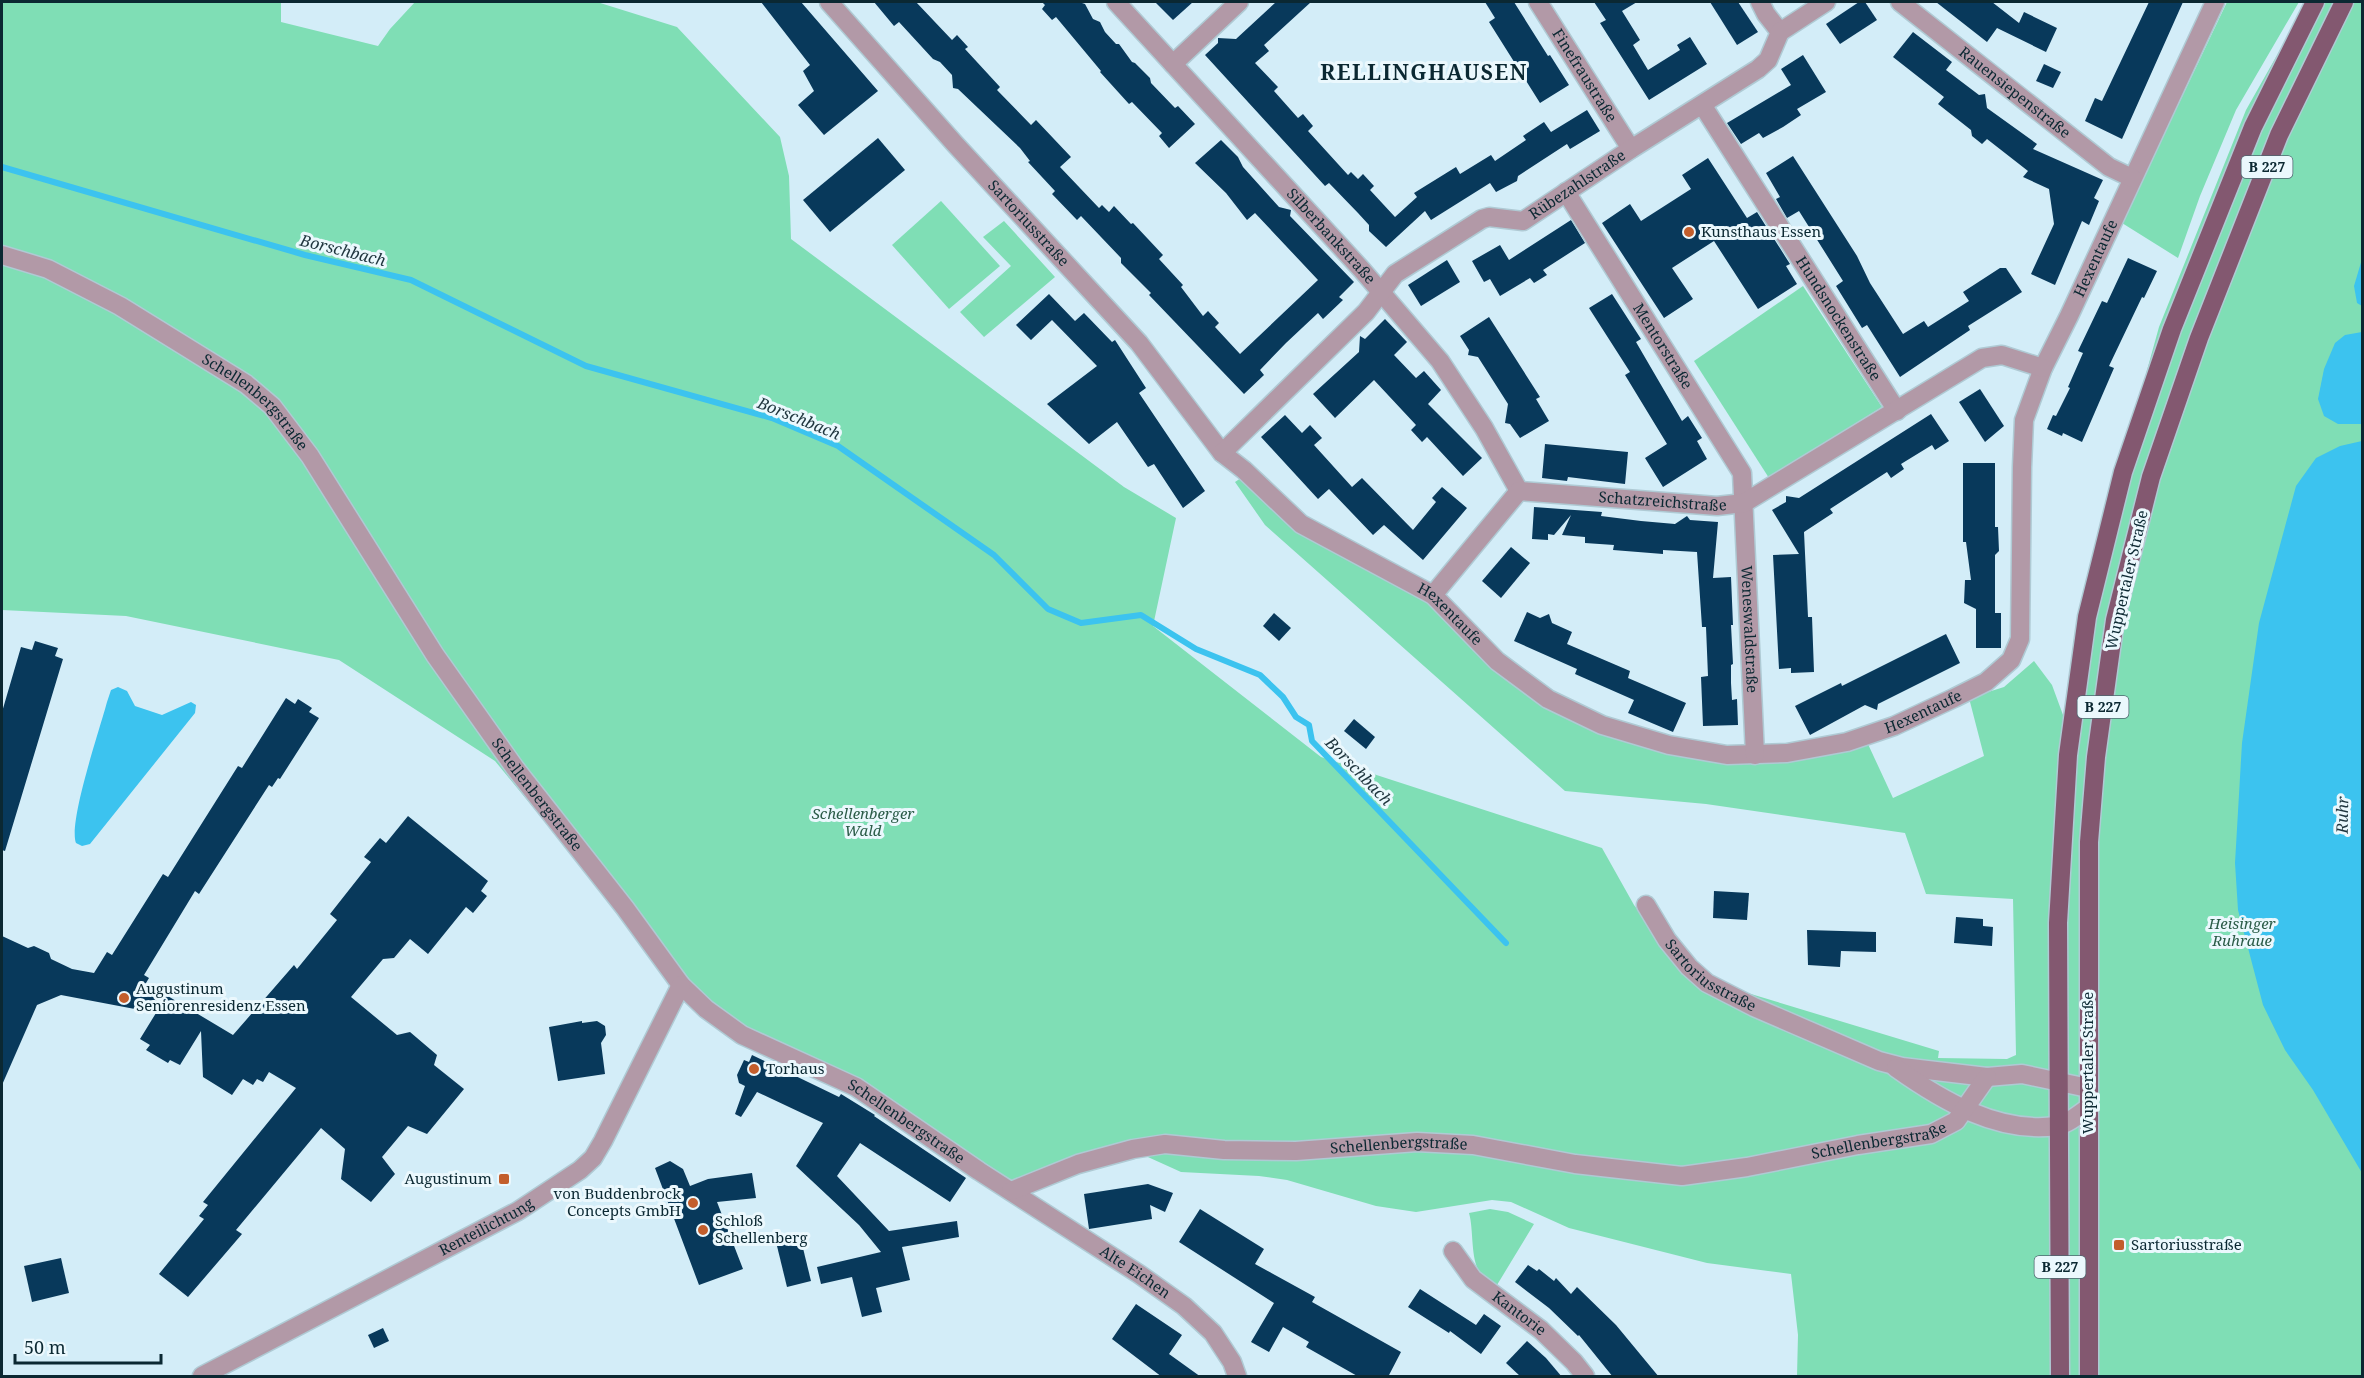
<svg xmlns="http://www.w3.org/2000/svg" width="2364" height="1378" font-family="'Noto Serif',serif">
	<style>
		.green { fill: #7fdeb5 }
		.water { fill: #3cc3ef }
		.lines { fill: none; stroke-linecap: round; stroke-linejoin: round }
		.stream { stroke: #3cc3ef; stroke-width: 6 }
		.building { fill: #08395b }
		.minor-casing { stroke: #afcad4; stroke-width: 21 }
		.major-casing { stroke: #afcad4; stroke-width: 21 }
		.minor { stroke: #b299a7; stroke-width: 18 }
		.major { stroke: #835870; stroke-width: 18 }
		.poi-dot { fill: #c35e2c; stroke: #ebf8fd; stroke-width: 2 }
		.labels { text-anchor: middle; stroke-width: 6; stroke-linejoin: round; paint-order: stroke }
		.shield { fill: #ebf8fd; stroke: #4e666f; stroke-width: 1.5 }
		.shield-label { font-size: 14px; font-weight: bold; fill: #0b2832 }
		.street-label { font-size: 15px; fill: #0b2832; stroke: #ebf8fd }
		.poi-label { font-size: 15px; fill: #0b2832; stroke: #ebf8fd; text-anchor: start }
		.park-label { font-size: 15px; font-style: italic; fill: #2b5c48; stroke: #ebf8fd }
		.water-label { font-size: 16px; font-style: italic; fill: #1f353e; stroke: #ebf8fd }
		.district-label { font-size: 21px; font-weight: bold; letter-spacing: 1.5px; fill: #0b2832; stroke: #ebf8fd }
	</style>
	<rect width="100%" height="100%" fill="#d3edf8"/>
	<g class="green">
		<path d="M2,2h279v20l97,24 12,-17 25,-27h182l80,25 103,110 9,39 2,63 333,248 52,31 -23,108 168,131 281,91 32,57 54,70 251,76 -1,7 69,1 9,-4 -3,-156 -87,-5 -21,-61 -199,-29 -141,-13 -300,-266 -30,-43 9,-6 60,57 117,62 66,68 105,66 77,25 93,9 57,-7 48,-14 26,56 91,-42 -15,-58 35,-11 30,-26 18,24 18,49 -10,103 -3,96 23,-321 79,-285 87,-217 61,-108h55v1374h-565l1,-41 -7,-61 -84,-11 -138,-35 -58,-26 -19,-2 -76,12 -40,-6 -89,-26 -28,-4 -78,-4 -42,-19 27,-7 55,6h72l123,-8 57,2 101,20 108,12 56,-9 -57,4 -107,-11 -101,-19 -56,-3 -123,10 -70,-2 -59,-6 -87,20 -70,26c-50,-33 -99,-72 -152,-102 -63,-36 -135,-49 -180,-112l-4,2 -177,-215 -156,-101 -213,-44 -124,-6z"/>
		<polygon points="2227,2 2299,2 2236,110 2200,196 2178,258 2122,223"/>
		<polygon points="941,201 1000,266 949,309 892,245"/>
		<polygon points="1004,221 1055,277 984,337 960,312 1011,266 983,237"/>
		<polygon points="1803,286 1882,407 1769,478 1694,361"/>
		<path d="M1490,1209l18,3 26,12 -37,61c-5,-4 -12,-7 -16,-11 -11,-13 -7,-44 -12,-61z"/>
	</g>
	<g class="water">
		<polygon points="2362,259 2362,306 2357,303 2354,286"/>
		<polygon points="2362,332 2362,424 2338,424 2324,416 2318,399 2324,369 2335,343 2345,335"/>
		<polygon points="2362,441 2362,1173 2313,1090 2285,1050 2263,1005 2238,910 2235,863 2242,743 2259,623 2296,486 2316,458 2340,446"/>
		<path d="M118,687l9,4 8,15 27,9 29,-13 5,3 -1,8 -105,131 -8,2 -6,-3c-8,-21 24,-114 31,-141l4,-12z"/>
	</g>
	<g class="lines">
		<polyline class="stream" points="2,167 305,255 411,280 586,366 772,418 838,446 994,555 1048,609 1081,623 1141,615 1196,649 1260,675 1283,697 1296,717 1309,725 1312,741 1506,943"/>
	</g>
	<g class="building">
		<polygon points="761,2 801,2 878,91 824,135 798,105 814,91 803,71 810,65"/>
		<polygon points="874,2 916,2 952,40 957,35 968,47 965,49 1000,87 997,90 1031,125 1036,120 1071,157 1060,167 1099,208 1102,205 1109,212 1114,206 1131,224 1133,223 1163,255 1159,259 1183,285 1181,287 1203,316 1208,311 1219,323 1215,327 1240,354 1318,280 1255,213 1247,220 1226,193 1195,163 1221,140 1238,157 1243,167 1279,207 1291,210 1290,216 1354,282 1339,297 1343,300 1323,319 1318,313 1286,343 1260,370 1264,375 1244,394 1149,295 1151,293 1121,263 1121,258 1081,216 1077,220 1052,194 1055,191 1028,162 1030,161 1020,148 958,89 953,88 952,75 940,62 933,59 899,22 894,26"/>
		<polygon points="1042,2 1079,2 1085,4 1093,19 1100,22 1105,32 1116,44 1119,44 1132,62 1135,63 1150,78 1151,83 1175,108 1178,106 1195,124 1169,148 1159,136 1162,133 1132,102 1129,104 1100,72 1101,71 1056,17 1052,20 1042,9 1045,5"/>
		<polygon points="1155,2 1193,2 1173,20"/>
		<polygon points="1276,2 1311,2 1264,45 1269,51 1255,63 1278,87 1274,91 1298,118 1303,114 1313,126 1308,131 1348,175 1351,172 1358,179 1363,174 1374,186 1370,190 1395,217 1417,197 1414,193 1456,167 1460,174 1491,155 1495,161 1526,140 1523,136 1544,122 1551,132 1587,110 1600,131 1570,149 1567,144 1518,176 1517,181 1496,192 1490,183 1431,220 1425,211 1386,247 1369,231 1369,225 1358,213 1329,183 1325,186 1205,55 1218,43 1218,38 1236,39"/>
		<polygon points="1485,2 1514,2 1548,56 1550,55 1569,85 1540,103 1489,22 1495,18"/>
		<polygon points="1594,2 1637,2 1622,11 1640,40 1633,45 1648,70 1680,50 1677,45 1690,37 1707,64 1649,100 1600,23 1606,20"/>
		<polygon points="1710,2 1738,2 1758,32 1737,45"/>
		<polygon points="1859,2 1865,2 1877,20 1840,44 1826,24"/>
		<polygon points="1936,2 1992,2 2019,23 2024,12 2057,28 2046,52 1997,28 1987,42"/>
		<polygon points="2149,2 2183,2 2122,139 2085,121 2095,98 2102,101"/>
		<polygon points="1913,32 1952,62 1946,70 1979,95 1985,94 1987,108 2037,144 2033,149 2103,180 2094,198 2099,201 2089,225 2082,221 2055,285 2031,274 2054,224 2049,189 2023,177 2028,171 1987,139 1982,144 1972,136 1971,130 1938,104 1944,97 1893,57"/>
		<polygon points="1803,55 1826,92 1797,109 1801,115 1783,127 1763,138 1759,133 1741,144 1727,123 1791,85 1781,69"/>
		<polygon points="2044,64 2061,72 2053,88 2036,81"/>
		<polygon points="878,138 905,170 830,232 803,200"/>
		<polygon points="1793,156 1857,256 1870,283 1903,334 1924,321 1928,327 1969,301 1963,292 2000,268 2006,268 2022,292 1968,326 1970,330 1900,377 1867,325 1862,328 1836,286 1843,281 1799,211 1787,218 1776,199 1780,197 1766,173"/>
		<polygon points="1708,158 1747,218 1757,212 1790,264 1786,266 1797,284 1758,309 1714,241 1672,268 1693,299 1664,318 1602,223 1630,204 1641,221 1691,189 1682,175"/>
		<polygon points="1571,220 1585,243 1543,270 1547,275 1534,283 1530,278 1500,296 1490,279 1484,282 1472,261 1500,245 1509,260"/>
		<polygon points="2128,258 2157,271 2144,298 2142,297 2109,366 2114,368 2082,442 2063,433 2062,436 2047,429 2053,415 2056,416 2070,388 2068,387 2083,353 2078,351 2102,301 2107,303"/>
		<polygon points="1447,260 1460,282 1421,306 1408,285"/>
		<polygon points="1049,294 1075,321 1084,313 1112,342 1115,340 1146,388 1139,393 1205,491 1183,508 1154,464 1148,467 1117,422 1089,444 1047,404 1097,366 1052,320 1031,340 1016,325"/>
		<polygon points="1612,294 1641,339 1636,342 1682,421 1688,416 1702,438 1697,441 1707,459 1663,487 1645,458 1667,444 1625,375 1630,372 1589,308"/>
		<polygon points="1489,317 1540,397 1536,399 1549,421 1520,438 1510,424 1505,423 1508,404 1478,357 1468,355 1469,350 1460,336"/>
		<polygon points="1385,319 1407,342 1394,355 1416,378 1424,371 1441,390 1428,404 1482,458 1463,476 1427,437 1422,442 1411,430 1416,425 1374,380 1335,418 1313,394 1359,352 1360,336 1365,339"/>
		<polygon points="1980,389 2004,426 1985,442 1959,402"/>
		<polygon points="1931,414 1949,441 1935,450 1932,445 1901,464 1904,469 1891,478 1887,472 1830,509 1833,513 1804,532 1808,617 1812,617 1814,672 1791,673 1791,668 1779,669 1773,555 1799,554 1772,510 1786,502 1786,496 1799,498"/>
		<polygon points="1285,415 1302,433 1310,425 1322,438 1314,445 1352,487 1362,478 1413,530 1436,502 1432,498 1442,487 1467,508 1423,560 1384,525 1373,535 1329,489 1318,499 1261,437"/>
		<polygon points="1545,444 1628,452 1625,484 1568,477 1567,481 1542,478"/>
		<polygon points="1963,463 1995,463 1995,527 1998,527 1999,551 1995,555 1995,613 2001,613 2001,648 1976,648 1976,609 1964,603 1965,580 1971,580 1966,542 1963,542"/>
		<polygon points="1534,507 1602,512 1601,516 1641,521 1675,524 1687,516 1690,520 1718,522 1713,578 1731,577 1733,625 1731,625 1733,664 1731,665 1731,683 1732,700 1737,699 1738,725 1703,726 1701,677 1708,676 1706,627 1702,627 1697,552 1663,550 1663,554 1613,550 1614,545 1585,543 1585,537 1562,535 1571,515 1554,535 1548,534 1548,540 1532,539"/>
		<polygon points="1511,547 1530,563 1501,598 1482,581"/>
		<polygon points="1527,612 1540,618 1549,614 1552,623 1572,632 1567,644 1630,671 1628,678 1686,703 1673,732 1628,713 1634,700 1575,674 1577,669 1514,641"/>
		<polygon points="1274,613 1291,628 1279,641 1263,626"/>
		<polygon points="1946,634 1960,663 1878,704 1877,710 1865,705 1810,735 1795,706 1841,683 1842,686"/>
		<polygon points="35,641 58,648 55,656 63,659 5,851 2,850 2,712 21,647 32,650"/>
		<polygon points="286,698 295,704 298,699 312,708 309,712 319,718 280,779 278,778 272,787 269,785 199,894 195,891 144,975 149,978 146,983 233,1035 294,965 297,969 337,920 330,914 371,862 364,857 380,838 386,843 408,816 488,881 481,891 487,896 473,913 466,907 428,954 410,939 394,958 383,959 351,997 397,1035 410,1032 437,1055 434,1065 464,1089 427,1134 408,1126 382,1157 395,1174 371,1202 341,1179 345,1149 321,1128 236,1230 242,1234 188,1297 159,1274 204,1219 199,1216 208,1205 203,1202 296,1088 269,1072 263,1082 257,1079 253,1085 243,1079 232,1095 203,1077 201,1031 180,1065 170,1060 168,1063 146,1050 150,1045 140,1039 156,1013 61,995 37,1005 2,1085 2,936 28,948 34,946 49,953 51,959 72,969 94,973 107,952 112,955 163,874 168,877 238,766 242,768"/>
		<polygon points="1354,719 1375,737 1366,749 1344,731"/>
		<polygon points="1714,891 1749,893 1747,920 1713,918"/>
		<polygon points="1956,917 1983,919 1983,926 1993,927 1992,946 1954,943"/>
		<polygon points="1807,930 1876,932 1876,952 1841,951 1840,967 1808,965"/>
		<polygon points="582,1021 582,1023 597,1021 605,1026 606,1035 601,1043 605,1074 558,1081 549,1027"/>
		<polygon points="752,1055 839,1097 841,1094 875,1115 874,1116 966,1178 950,1202 860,1143 837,1176 889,1231 957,1221 959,1237 902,1247 910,1280 876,1288 882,1312 862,1317 852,1277 821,1284 817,1267 881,1252 859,1225 796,1166 823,1123 757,1092 741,1117 735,1114 745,1086 739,1083 737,1075 744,1060 749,1062"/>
		<polygon points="670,1161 683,1169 690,1186 708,1179 752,1173 756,1198 717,1202 743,1269 699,1285 655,1168"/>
		<polygon points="1148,1184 1173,1193 1165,1212 1150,1205 1152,1219 1089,1229 1084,1194"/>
		<polygon points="1200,1209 1264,1249 1255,1264 1315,1297 1312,1302 1401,1352 1388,1377 1359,1377 1306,1347 1309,1342 1283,1327 1269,1352 1251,1342 1274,1303 1179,1242"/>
		<polygon points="801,1240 811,1281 787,1287 777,1246"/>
		<polygon points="61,1258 69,1293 32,1302 24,1266"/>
		<polygon points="1528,1265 1537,1271 1539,1269 1554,1281 1556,1278 1571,1294 1577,1287 1616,1325 1659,1377 1613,1377 1579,1335 1578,1336 1549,1308 1515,1282"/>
		<polygon points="1420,1289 1476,1325 1484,1314 1501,1326 1481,1354 1450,1331 1449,1333 1408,1307"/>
		<polygon points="1136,1304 1182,1335 1169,1354 1201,1377 1162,1377 1112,1339"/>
		<polygon points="383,1328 389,1341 374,1348 368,1335"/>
		<polygon points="1527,1341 1546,1358 1562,1377 1521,1377 1506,1363"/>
	</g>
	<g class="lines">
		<defs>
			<g id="minor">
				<path id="s1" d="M829,2l126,142 184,199 83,110 22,17 57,54 132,71 64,66 51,38 54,26 67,20 58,10 60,-2 60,-11 47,-16 60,-28 32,-16 25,-22 9,-21 2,-172 2,-47 19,-52 26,-52 146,-314"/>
				<path id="s2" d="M1116,2l246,268 78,91 44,67 35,63"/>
				<path id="s3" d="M1538,2l93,147"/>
				<polyline points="1760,2 1766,14 1780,32"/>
				<path id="s4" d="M1900,2l209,165 23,11"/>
				<polyline points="1173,64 1239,2"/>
				<path id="s5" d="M1703,106l194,305"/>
				<path id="s6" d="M1566,192l176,281 13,282"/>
				<path id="s7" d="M2,255l46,14 72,37 126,78 26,22 38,50 125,199 80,113 110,140 56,77 25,24 36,26 114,52 123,84 160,103 45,32 29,27 19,29 5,14"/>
				<path id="s8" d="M1222,453l144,-141 29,-38 87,-55 7,-2 34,4 108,-72 127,-80 10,-9 12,-28 46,-30"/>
				<path id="s9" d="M1433,595l86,-104 198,15 27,-3 238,-145 20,-3 41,13"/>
				<path id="s10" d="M1646,905l21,35 22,27 18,16 47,24 125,54 23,6 85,10 35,-3 66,14"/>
				<path d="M1896,1068c45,32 102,66 160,58 11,-1 23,-12 32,-18"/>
				<path id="s11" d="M1011,1191l67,-27 55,-15 32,-5 59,6 72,1 121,-9 56,3 102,19 107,12 65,-9 111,-22 73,-11 25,-13 31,-44"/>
				<path id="s12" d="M1453,1251l20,28 68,51 33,32 11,14"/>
				<path id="s13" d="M202,1376l316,-165 62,-41 13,-12 10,-17 78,-156"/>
			</g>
			<g id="major">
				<polyline points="2060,1376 2058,923 2068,755 2087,617 2123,472 2172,329 2253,127 2315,2"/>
				<polyline points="2089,1376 2089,842 2096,757 2115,620 2151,477 2199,338 2279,135 2344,2"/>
			</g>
		</defs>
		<use href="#minor" class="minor-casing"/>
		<use href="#major" class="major-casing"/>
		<use href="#minor" class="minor"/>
		<use href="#major" class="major"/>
	</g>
	<g class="poi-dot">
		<circle cx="1689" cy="232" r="6"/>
		<circle cx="124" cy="998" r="6"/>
		<circle cx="754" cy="1069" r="6"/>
		<rect x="498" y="1173" width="12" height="12" rx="3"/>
		<circle cx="693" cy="1203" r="6"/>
		<circle cx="703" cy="1230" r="6"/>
		<rect x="2113" y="1239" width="12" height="12" rx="3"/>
	</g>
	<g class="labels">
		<g class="shield">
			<rect x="2241.5" y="156" width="51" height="22" rx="4.5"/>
			<rect x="2077.5" y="696" width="51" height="22" rx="4.5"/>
			<rect x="2034.5" y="1256" width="51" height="22" rx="4.5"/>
		</g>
		<g class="shield-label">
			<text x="2267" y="172">B 227</text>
			<text x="2103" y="712">B 227</text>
			<text x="2060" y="1272">B 227</text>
		</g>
		<g class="street-label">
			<text dy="5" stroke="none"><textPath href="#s3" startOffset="87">Finefraustraße</textPath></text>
			<text dy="5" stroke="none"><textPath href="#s4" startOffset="146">Rauensiepenstraße</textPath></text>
			<text dy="5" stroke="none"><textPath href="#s8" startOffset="459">Rübezahlstraße</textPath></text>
			<text dy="5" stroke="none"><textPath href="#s1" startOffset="298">Sartoriusstraße</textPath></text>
			<text dy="5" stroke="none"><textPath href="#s2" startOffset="318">Silberbankstraße</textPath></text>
			<text dy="5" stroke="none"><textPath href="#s1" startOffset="1924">Hexentaufe</textPath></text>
			<text dy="5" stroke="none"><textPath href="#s5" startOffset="252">Hundsnockenstraße</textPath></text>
			<text dy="5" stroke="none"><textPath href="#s6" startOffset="182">Mentorstraße</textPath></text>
			<text dy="5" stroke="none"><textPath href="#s7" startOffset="296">Schellenbergstraße</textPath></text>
			<text dy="5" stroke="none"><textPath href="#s9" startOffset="279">Schatzreichstraße</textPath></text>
			<text transform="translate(2127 580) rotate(-77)" y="5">Wuppertaler Straße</text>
			<text dy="5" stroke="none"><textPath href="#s1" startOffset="880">Hexentaufe</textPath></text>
			<text dy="5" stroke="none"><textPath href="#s6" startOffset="488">Weneswaldstraße</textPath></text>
			<text dy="5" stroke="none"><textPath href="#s1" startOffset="1402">Hexentaufe</textPath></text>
			<text dy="5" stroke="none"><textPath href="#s7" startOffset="782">Schellenbergstraße</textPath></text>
			<text dy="5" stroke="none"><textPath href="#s10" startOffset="98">Sartoriusstraße</textPath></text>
			<text transform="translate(2088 1063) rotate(-90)" y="5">Wuppertaler Straße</text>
			<text dy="5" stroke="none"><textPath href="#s7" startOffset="1286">Schellenbergstraße</textPath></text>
			<text dy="5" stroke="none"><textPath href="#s11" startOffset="882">Schellenbergstraße</textPath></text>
			<text dy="5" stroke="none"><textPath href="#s11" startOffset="396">Schellenbergstraße</textPath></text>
			<text dy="5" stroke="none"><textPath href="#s13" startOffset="321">Renteilichtung</textPath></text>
			<text dy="5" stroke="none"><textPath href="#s7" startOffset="1560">Alte Eichen</textPath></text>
			<text dy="5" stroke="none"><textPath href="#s12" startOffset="92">Kantorie</textPath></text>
		</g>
		<g class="poi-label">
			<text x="1701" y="237">Kunsthaus Essen</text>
			<text x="136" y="994">Augustinum<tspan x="136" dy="17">Seniorenresidenz Essen</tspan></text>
			<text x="766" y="1074">Torhaus</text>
			<text x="492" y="1184" text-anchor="end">Augustinum</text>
			<text x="681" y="1199" text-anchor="end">von Buddenbrock<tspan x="681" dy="17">Concepts GmbH</tspan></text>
			<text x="715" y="1226">Schloß<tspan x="715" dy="17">Schellenberg</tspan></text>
			<text x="2131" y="1250">Sartoriusstraße</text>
		</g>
		<g class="park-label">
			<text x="863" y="819">Schellenberger<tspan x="863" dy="17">Wald</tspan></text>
			<text x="2242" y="929">Heisinger<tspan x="2242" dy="17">Ruhraue</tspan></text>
		</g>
		<g class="water-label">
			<text transform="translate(343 250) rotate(14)" y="6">Borschbach</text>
			<text transform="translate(799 418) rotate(22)" y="6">Borschbach</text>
			<text transform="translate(1359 771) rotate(46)" y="6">Borschbach</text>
			<text transform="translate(2342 815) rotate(-89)" y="6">Ruhr</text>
		</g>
		<g class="district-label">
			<text x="1424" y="80">RELLINGHAUSEN</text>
		</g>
	</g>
	<rect width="2364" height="1378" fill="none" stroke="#0b2832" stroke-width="6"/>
	<path d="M15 1354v9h146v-9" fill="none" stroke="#0b2832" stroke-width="3"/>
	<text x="24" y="1354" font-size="18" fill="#0b2832" stroke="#ebf8fd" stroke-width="4.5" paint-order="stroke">50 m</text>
</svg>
